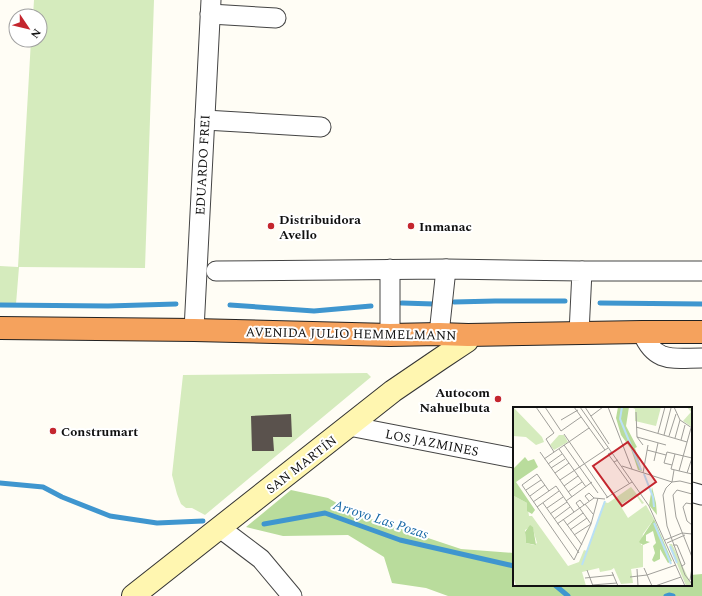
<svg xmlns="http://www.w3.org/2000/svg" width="702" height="596" font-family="Spectral,serif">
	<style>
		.green { fill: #d5ebbd }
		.forest { fill: #b9dc9c }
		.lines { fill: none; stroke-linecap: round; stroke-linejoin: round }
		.stream { stroke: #3f96cf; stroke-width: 5 }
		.building { fill: #5a524d }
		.street-casing { stroke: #444; stroke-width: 21 }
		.secondary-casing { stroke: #333; stroke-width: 24 }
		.highway-casing { stroke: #222; stroke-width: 24 }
		.street { stroke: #fff; stroke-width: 19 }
		.secondary { stroke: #fff6b0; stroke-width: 22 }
		.highway { stroke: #f5a25d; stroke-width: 22 }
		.poi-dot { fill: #c4262e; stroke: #fff; stroke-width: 1.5 }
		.labels { text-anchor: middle; stroke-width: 4; stroke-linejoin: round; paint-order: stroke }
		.street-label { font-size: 13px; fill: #111; stroke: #fff }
		.poi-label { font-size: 13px; font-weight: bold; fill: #111; stroke: #fff; text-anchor: start }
		.water-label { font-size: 14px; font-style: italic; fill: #1768a6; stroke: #fff }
		.inset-river { fill: none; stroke: #b9e0f7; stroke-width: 2 }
		.inset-road { fill: none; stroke: #a09f9a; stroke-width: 1 }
		.view { fill: #c4262e; fill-opacity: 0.15; stroke: #c4262e; stroke-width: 2 }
		.inset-edge { fill: none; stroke: #111; stroke-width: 2 }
	</style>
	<rect width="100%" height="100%" fill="#fffdf5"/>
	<g class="green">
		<polygon points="34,0 154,0 145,268 19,267 16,304 0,303 0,266 18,267 31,40 40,40 40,16 33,16"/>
		<polygon points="367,373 371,377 205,515 192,508 186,508 181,504 177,494 172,475 183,375"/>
	</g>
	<polygon class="forest" points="291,490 328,498 356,514 461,549 514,553 514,585 592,585 595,586 606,585 691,585 691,575 702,574 702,596 448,596 426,588 392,583 384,557 348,535 283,536 246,527"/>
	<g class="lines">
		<g class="stream">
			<polyline points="454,302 495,301 565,301"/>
			<polyline points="402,303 434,304"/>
			<polyline points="600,303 702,304"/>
			<polyline points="0,305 108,306 176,304"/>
			<polyline points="230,305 314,311 371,306"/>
			<polyline points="0,483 43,487 62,497 110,516 157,523 203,521"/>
			<polyline points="264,524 325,513 400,540 514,566"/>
			<polyline points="555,585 568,596"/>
			<polyline points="666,596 669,595 673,596"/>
		</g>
	</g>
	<polygon class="building" points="291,414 292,437 273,437 274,451 252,451 251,416"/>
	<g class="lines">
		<defs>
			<g id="street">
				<polyline points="210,14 276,18"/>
				<polyline points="205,120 321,127"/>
				<polyline points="216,271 446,269 582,271 579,333"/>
				<polyline points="582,271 702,271"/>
				<polyline points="194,330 211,0"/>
				<path d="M642,332c13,32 31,26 60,26"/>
				<polyline points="439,334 446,269"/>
				<polyline points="390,335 390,269"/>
				<polyline points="349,426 514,458"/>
				<polyline points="691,492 702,495"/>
				<polyline points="220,528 261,559 292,596"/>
			</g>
			<polyline id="secondary" points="133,596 393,391 440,359 467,341 468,335"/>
			<polyline id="highway" points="0,328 194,330 390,335 439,334 468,335 642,332 702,332"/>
		</defs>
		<use href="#street" class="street-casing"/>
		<use href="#secondary" class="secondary-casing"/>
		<use href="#highway" class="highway-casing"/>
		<use href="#street" class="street"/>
		<use href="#secondary" class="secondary"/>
		<use href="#highway" class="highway"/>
	</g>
	<g class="poi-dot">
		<circle cx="271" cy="226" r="4"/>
		<circle cx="411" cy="226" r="4"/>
		<circle cx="498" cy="399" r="4"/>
		<circle cx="53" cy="431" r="4"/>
	</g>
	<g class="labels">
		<g class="street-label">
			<text transform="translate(202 165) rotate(-87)" y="5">EDUARDO FREI</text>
			<text transform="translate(351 333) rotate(1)" y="5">AVENIDA JULIO HEMMELMANN</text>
			<text transform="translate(432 442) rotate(11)" y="5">LOS JAZMINES</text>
			<text transform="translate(301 464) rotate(-38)" y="5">SAN MARTÍN</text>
		</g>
		<g class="poi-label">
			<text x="279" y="224">Distribuidora<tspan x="279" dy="15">Avello</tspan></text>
			<text x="419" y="231">Inmanac</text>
			<text x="490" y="397" text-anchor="end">Autocom<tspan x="490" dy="15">Nahuelbuta</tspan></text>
			<text x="61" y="436">Construmart</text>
		</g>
		<g class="water-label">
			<text transform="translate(381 519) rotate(18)" y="5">Arroyo Las Pozas</text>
		</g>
	</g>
	<g transform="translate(513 407)">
		<rect width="179" height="179" fill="#fffdf5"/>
		<path d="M0,0l29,30 2,5 -8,3 -10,-8 -13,-1zM118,0h30l-5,19 -21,-5v-12zM174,0h5v20l-9,-6 8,-9zM46,28h5l4,7 -14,8 -4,-5zM0,79l1,10 13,7 2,13h3l36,50 11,-4 5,-12 3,1 17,-49 4,1 23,-16 13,16 -2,1 -6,-9 -16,10 8,13 18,-13 8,14 -11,15 -2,11h2v22l-12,2 2,14 -12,1 -7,-16 -3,2 -11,2 -1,-4 -17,4 4,14h-70l-3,-10zM19,119l5,17 -3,2 -8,-2 -1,-9v-4zM156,137h3l20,42h-6z" fill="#d5ebbd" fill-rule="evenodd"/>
		<path d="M105,0h11l-3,19 11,21 -2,1 7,23 -4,-1 -7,-21 -10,-14 -5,-17zM12,50l3,4 6,-2 4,8 -22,15 19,28 -3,4 -5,-3v-8l-13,-7 -1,-27zM139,80l4,16 1,12 -8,-10zM141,112l18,42 -4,2 -8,-14v10l-6,3 -2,-2 3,-7 -2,-7 3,-3 -3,-12 -7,4v6l4,1 -7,3 -4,-3zM17,118l3,2 3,18 -10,-2 -1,-11z" fill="#b9dc9c"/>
		<path class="inset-river" d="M109,0l-2,12 21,51M131,67l9,23 1,10M141,116l17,41M157,139l7,17M69,158l23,-64"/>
		<path class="inset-road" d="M23,0l18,26 -8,6 8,13M32,0l16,24 20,-14M61,0l31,43M67,0l69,99 36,80M72,0l24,37M95,0l24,62M161,0l6,13 12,8M123,5l1,25 6,8M78,9l12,-9M48,13l17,-10M123,20l51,15M145,26l7,-26M51,27l44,64M151,28l7,-27M156,29l7,-22M124,30l29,8M162,31l5,-18M168,33l4,-15M51,38l34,48M46,42l27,38M134,43l19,5M27,45l32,45M99,45l-4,2 6,8M162,47l-4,15 21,5M31,52l45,-31M105,53l-4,2 15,21M141,54l4,-18M35,57l14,-10M159,58l-8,-2 3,-11 25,6M109,59l50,16 8,-1 12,3M38,61l14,-9M166,64l12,-43M42,66l14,-10M130,66l5,-28M174,66l5,-15M47,73l48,-32M159,75l-6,6 -3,7 4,31 18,49 7,9M159,75l2,-12M51,79l14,-10M13,83l15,-10M36,84l-12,-17 -15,11 52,75 17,-36 7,-26M55,85l14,-10M179,87l-15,-4 -4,5 3,22 16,40M17,89l15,-11M93,91l26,-16M53,94l26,-19M76,94l-4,-5 4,-3 5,5M20,95l23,-16 18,26M30,96l36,50M72,97l8,10M179,97l-6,-1 -3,4 4,14 5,4M24,100l22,-16M34,101l16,-11M37,107l17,-12M41,112l16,-12M50,112l19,26M44,117l37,-26 11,1M54,118l16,-12M57,123l17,-12M61,128l17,-11 -15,-21 4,-3 4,5M152,133l17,-7 10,1M154,136l18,-8M160,138h4l8,19 -3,2M131,161l8,18M124,162l1,17M74,163l6,16M99,165l6,14M117,170l17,-2 29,-10M72,171l29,-3M177,173l2,-12M79,178l25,-2M142,179l26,-9"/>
		<path class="view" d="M115,35l28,40 -34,24 -29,-40z"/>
		<rect width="179" height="179" class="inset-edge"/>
	</g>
	<g transform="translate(28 28) rotate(125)"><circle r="19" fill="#ffffff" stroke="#a0a0a0"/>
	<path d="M0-3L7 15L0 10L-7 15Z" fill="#c4262e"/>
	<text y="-6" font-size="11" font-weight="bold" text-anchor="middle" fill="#111111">N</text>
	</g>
</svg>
